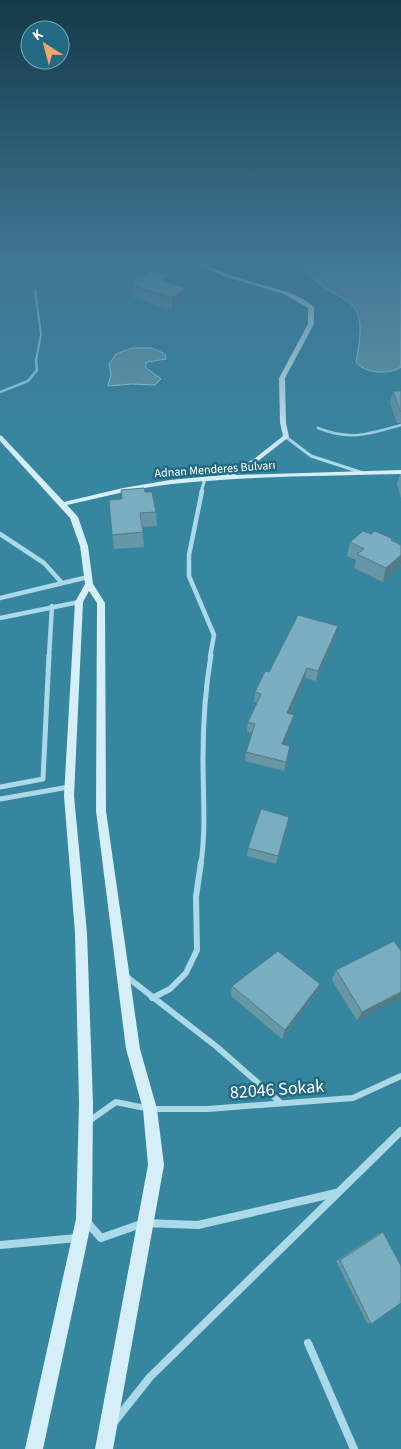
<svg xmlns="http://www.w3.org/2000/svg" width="401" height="1449" font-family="'Source Sans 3',sans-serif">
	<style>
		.green { fill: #3786a0 }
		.water { fill: #689aaa; stroke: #9fd8e9 }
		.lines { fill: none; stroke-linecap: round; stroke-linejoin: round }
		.lane-far1 { stroke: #abd9e8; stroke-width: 2 }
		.lane { stroke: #abd9e8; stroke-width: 2.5 }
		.street-far4 { stroke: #abd9e8; stroke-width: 3 }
		.street-far3 { stroke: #abd9e8; stroke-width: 4.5 }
		.street-far2 { stroke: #abd9e8; stroke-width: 5 }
		.street-far1 { stroke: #abd9e8; stroke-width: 6 }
		.street { stroke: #abd9e8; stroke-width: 8 }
		.secondary { fill: #d5eef7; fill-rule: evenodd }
		.wall { fill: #6796a5 }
		.shaded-wall { fill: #547a86 }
		.building { fill: #78aec0; stroke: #547a86 }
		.labels { text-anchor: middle; stroke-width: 5; stroke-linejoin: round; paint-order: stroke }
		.far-street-label { font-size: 12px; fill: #fff; stroke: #236a83 }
		.near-street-label { font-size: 18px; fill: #fff; stroke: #236a83 }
	</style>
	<rect width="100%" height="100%" fill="#236a83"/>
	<rect class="green" x="0" y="256" width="401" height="1193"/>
	<g class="water">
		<path d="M329,256h72v111c-13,8 -35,7 -45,-5 16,-78 -18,-50 -53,-95l7,-6z"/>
		<polygon points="132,348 152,348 165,354 166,359 147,362 145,367 161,379 155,385 132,384 108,386 111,374 109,364 116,354"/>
	</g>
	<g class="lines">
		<polyline class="lane-far1" points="35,290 41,334 36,361"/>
		<g class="lane">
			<polyline points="0,392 28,381 37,370 36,360"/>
			<path d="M318,428c31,13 52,6 83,-3"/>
		</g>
		<g class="street-far4">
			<polyline points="286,437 311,456 363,473"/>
			<polyline points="201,492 205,479"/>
		</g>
		<g class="street-far3">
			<polyline points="202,491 189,555 189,576 214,635 210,657"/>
			<polyline points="0,534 44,563 62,583"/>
			<polyline points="0,598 88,577"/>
			<polyline points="0,618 79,602"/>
			<polyline points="49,657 52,606"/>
		</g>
		<g class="street-far2">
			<polyline points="0,787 43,779 49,655"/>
			<polyline points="0,799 69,787"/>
			<path d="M201,863c5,-34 2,-69 2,-104 0,-35 2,-69 8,-104"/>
		</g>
		<g class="street-far1">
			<polyline points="127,977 217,1047 281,1103"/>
			<polyline points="152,998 170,989 186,973 197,950 196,897 201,862"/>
			<polyline points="89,1121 116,1102 150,1109 208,1109 353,1098 401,1076"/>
		</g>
		<g class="street">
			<polyline points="86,1221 101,1238 144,1223 198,1225 336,1193"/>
			<polyline points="0,1245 77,1238"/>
			<polyline points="308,1343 354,1449"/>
			<polyline points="115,1421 150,1377 401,1131"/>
		</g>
		<path class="secondary" d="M181,256h6c20,11 41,19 62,25 22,7 47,10 65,26v17l-29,54 1,45 3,14 -31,24 -23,14 166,-5v4c-76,2 -153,2 -229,10 -35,4 -70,13 -105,21l11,12 10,29 5,38 12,19 1,208 34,238 17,60 7,56 -51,284h-18l53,-284 -5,-56 -17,-60 -30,-238 1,-208 -8,-12 -6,11 -9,194 13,137 6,170 -1,116 -49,230h-18l51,-230 3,-116 -4,-170 -11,-137 11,-194 10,-18 -5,-38 -10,-28 -70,-77v-6l2,1 62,66 59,-14 47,-8 53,-5 31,-16 29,-23 -3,-13 -1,-45 29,-54v-16l-24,-14 -61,-18z"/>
	</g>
	<g class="wall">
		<polygon points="172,273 173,284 186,288 186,300 172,310 133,297 132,285 144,276"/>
		<polygon points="393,391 401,391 401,423 397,423 390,403"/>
		<polygon points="400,474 401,474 401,498 397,484"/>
		<polygon points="145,492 156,512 157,526 142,527 144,547 114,549 109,500 122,499"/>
		<polygon points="371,534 392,541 401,545 401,565 383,582 354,568 356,560 347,556 350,542"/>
		<polygon points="338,626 336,636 316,681 305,678 290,714 294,715 292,725 284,745 289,756 284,771 245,761 246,752 252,733 247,732 248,722 257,703 254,702 255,692"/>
		<polygon points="289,817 287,825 276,864 247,856 248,848"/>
		<polygon points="401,951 357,1021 332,980 336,970"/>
		<polygon points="320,984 316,993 282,1039 231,996 232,986"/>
		<polygon points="383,1232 371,1324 367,1323 336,1261 378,1234"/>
	</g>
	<g class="shaded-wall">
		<polygon points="172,273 173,284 163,281"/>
		<polygon points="186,288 186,300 172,310 172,298"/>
		<polygon points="401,555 401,565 383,582 386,568"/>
		<polygon points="338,626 336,636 316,681 318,671"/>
		<polygon points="307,668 305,678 286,723 287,713"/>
		<polygon points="294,715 292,725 281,754 282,744"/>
		<polygon points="290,746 289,756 284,771 286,762"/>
		<polygon points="320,984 316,993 282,1039 285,1030"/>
		<polygon points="401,992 401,998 357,1021 362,1012"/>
	</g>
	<g class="building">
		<polygon points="149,269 172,273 163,281 186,288 172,298 132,285 136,274 144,276"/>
		<polygon points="393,391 401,391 401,411 400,411"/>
		<polygon points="144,488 145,492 152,492 156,512 140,513 143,532 112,535 109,500 122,499 121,490"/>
		<polygon points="363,531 371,534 375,531 393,539 391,540 401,545 401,555 386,568 357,554 364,549 350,542"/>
		<polygon points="298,615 338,626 318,671 307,668 287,713 294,715 282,744 290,746 286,762 246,752 255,724 248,722 261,694 255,692 265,671 269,672"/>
		<polygon points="261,809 289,817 278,856 248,848"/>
		<polygon points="394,941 401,951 401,992 362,1012 336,970"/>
		<polygon points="278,951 320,984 285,1030 232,986"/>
		<polygon points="383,1232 401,1266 401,1303 371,1324 340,1260"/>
	</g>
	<linearGradient id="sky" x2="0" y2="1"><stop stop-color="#133a48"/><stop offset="0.56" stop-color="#3f7693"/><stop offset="1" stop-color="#3f7693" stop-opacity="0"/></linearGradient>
	<rect width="401" height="459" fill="url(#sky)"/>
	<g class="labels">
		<g class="far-street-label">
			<text transform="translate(215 469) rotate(-4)" y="4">Adnan Menderes Bulvarı</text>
		</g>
		<g class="near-street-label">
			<text transform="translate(277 1089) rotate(-4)" y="6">82046 Sokak</text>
		</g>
	</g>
	<g transform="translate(45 45) rotate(324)"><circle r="24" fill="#236a83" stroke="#7ba6b5"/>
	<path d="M0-4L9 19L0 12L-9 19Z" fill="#f3a56e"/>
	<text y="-8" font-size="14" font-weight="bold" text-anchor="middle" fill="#ffffff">K</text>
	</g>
</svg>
